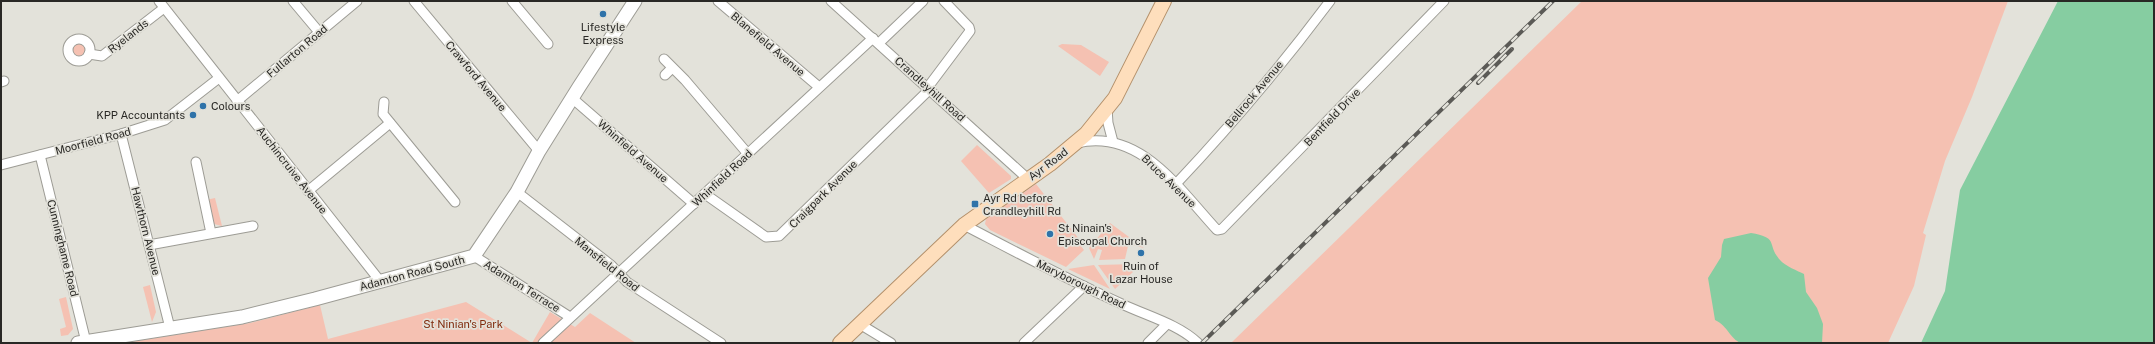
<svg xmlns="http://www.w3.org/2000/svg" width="2155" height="344" font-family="'Public Sans',sans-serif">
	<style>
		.green { fill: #f5c1b2 }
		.water { fill: #86cda1 }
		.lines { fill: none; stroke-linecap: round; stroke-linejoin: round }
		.street-casing { stroke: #9d9c95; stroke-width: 11 }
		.secondary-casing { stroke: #9d9c95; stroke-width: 15 }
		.primary-casing { stroke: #b3906b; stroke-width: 16 }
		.street { stroke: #fff; stroke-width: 9 }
		.secondary { stroke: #fff; stroke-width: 13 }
		.primary { stroke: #fedebc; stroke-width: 14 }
		.rail-casing { stroke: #5b5a56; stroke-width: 4 }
		.rail { stroke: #e3e2da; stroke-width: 2.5; stroke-dasharray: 8; stroke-linecap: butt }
		.poi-dot { fill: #2f73a9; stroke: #e3e2da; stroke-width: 1.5 }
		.labels { text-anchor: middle; stroke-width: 3.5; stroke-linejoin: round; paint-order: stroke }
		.poi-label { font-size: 11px; fill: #292825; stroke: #e3e2da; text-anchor: start }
		.street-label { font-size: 11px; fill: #292825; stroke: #e3e2da }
		.park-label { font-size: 11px; fill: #812b0d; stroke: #e3e2da }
	</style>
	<rect width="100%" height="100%" fill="#e3e2da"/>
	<g class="green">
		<polygon points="1582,1 2008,1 1972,97 1945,161 1923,233 1926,235 1914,286 1888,343 1231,343"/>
		<circle cx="79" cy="51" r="8"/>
		<polygon points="1062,44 1081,45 1109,62 1100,76 1058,46"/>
		<polygon points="977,145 1011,176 1011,179 989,193 961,161"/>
		<polygon points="1036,184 1083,244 1081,246 1084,250 1066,267 990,230 985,224 986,219"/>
		<polygon points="215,198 222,226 214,224 206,200"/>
		<polygon points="1110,223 1144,248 1133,245 1128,246 1125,259 1099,260 1102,250 1098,249 1094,259 1089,248"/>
		<polygon points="1136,264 1133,272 1115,289 1098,265"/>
		<polygon points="1094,265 1110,289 1068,269"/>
		<polygon points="150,285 156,312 152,322 143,287"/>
		<polygon points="66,297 73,329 68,335 61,336 60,329 66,327 59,299"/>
		<polygon points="466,302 532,343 550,312 575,327 590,313 636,343 124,343 250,323 320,305 328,339"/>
	</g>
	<g class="water">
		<polygon points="2058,1 2154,1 2154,343 1921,343 1945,291 1960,190"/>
		<path d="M1751,233c29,5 15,11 29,27 5,6 18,11 24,14l2,18 11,16 6,16 -1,19h-81c-11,-4 -13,-17 -26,-23l-7,-42 13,-21 1,-12 2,-6z"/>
	</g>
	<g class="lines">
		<defs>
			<g id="street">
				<polyline points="159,1 380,281"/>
				<polyline points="293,1 319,32"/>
				<polyline points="414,1 539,151"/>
				<polyline points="512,1 548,44"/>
				<polyline points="718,1 819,87"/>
				<polyline points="831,1 1028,179"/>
				<circle cx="79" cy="50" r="11"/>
				<polyline points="879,43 923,1"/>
				<polyline points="89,54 102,56 164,8"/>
				<polyline points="664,59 685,80 748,154"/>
				<polyline points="665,75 672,68"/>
				<polyline points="1,82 4,81"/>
				<polyline points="928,87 970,31 969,27 944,1"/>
				<polyline points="572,98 694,204"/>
				<polyline points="237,101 357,1"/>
				<polyline points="384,102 383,114 455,202"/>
				<polyline points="1107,108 1108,123 1113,142"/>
				<polyline points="121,134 170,328"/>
				<path d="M1077,143c63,-15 102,46 140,87l5,-1 222,-228"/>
				<polyline points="40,155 86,342"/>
				<polyline points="196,162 211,233"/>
				<polyline points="1,165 121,134 165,120 219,78"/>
				<path d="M1175,185c55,-58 107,-120 155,-184"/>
				<polyline points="308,191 390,123"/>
				<polyline points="517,192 611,265 627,282 721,343"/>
				<polyline points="705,194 766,237 779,236 930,89"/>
				<path d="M964,225c52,27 104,55 158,79 25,12 56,20 76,39"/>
				<polyline points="149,245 253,226"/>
				<polyline points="474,256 570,317"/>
				<polyline points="858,323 891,343"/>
				<polyline points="543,343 873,38"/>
				<polyline points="1024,343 1084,286"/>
				<polyline points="1148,343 1167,324"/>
			</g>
			<polyline id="secondary" points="78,343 242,317 315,299 474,256 517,192 539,151 579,87 635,1"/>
			<polyline id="primary" points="840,343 964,225 1050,164 1086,134 1115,98 1164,1"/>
		</defs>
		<use href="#street" class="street-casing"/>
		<use href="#secondary" class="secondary-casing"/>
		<use href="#primary" class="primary-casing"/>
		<use href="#street" class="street"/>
		<use href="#secondary" class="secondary"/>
		<use href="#primary" class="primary"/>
		<defs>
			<g id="rail">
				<polyline points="1478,83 1512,49"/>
				<polyline points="1202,343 1553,1"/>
			</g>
		</defs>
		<use href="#rail" class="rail-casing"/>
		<use href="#rail" class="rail"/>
	</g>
	<g class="poi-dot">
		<circle cx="603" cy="14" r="4"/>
		<circle cx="203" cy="106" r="4"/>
		<circle cx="193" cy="115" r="4"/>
		<rect x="971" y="200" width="8" height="8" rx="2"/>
		<circle cx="1050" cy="234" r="4"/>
		<circle cx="1141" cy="253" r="4"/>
	</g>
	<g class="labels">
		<g class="poi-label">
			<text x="603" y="31" text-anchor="middle">Lifestyle<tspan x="603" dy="13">Express</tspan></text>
			<text x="211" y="110">Colours</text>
			<text x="185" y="119" text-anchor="end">KPP Accountants</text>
			<text x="983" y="202">Ayr Rd before<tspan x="983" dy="13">Crandleyhill Rd</tspan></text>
			<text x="1058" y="232">St Ninain's<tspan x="1058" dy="13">Episcopal Church</tspan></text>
			<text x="1141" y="270" text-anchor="middle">Ruin of<tspan x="1141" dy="13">Lazar House</tspan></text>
		</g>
		<g class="street-label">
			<text transform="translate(128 36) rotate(-38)" y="4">Ryelands</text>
			<text transform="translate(768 44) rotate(40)" y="4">Blanefield Avenue</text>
			<text transform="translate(297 51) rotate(-40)" y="4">Fullarton Road</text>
			<text transform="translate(476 76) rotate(50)" y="4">Crawford Avenue</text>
			<text transform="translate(930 89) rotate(42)" y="4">Crandleyhill Road</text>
			<text transform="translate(1254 94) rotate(-50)" y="4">Bellrock Avenue</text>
			<text transform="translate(1332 117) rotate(-46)" y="4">Bentfield Drive</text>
			<text transform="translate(93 141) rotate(-15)" y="4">Moorfield Road</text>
			<text transform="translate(633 151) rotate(41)" y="4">Whinfield Avenue</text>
			<text transform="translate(1048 164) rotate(-37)" y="4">Ayr Road</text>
			<text transform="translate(292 170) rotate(52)" y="4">Auchincruive Avenue</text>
			<text transform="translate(722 178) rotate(-43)" y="4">Whinfield Road</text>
			<text transform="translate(1169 181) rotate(44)" y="4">Bruce Avenue</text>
			<text transform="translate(823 194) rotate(-45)" y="4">Craigpark Avenue</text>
			<text transform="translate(146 231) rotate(76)" y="4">Hawthorn Avenue</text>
			<text transform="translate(63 248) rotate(76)" y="4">Cunninghame Road</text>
			<text transform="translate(607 264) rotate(39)" y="4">Mansfield Road</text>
			<text transform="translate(412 273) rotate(-15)" y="4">Adamton Road South</text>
			<text transform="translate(1081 284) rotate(26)" y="4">Maryborough Road</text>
			<text transform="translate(522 286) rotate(32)" y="4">Adamton Terrace</text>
		</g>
		<g class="park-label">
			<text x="463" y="328">St Ninian's Park</text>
		</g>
	</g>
	<rect width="2155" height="344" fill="none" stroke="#292825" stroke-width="4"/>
</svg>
